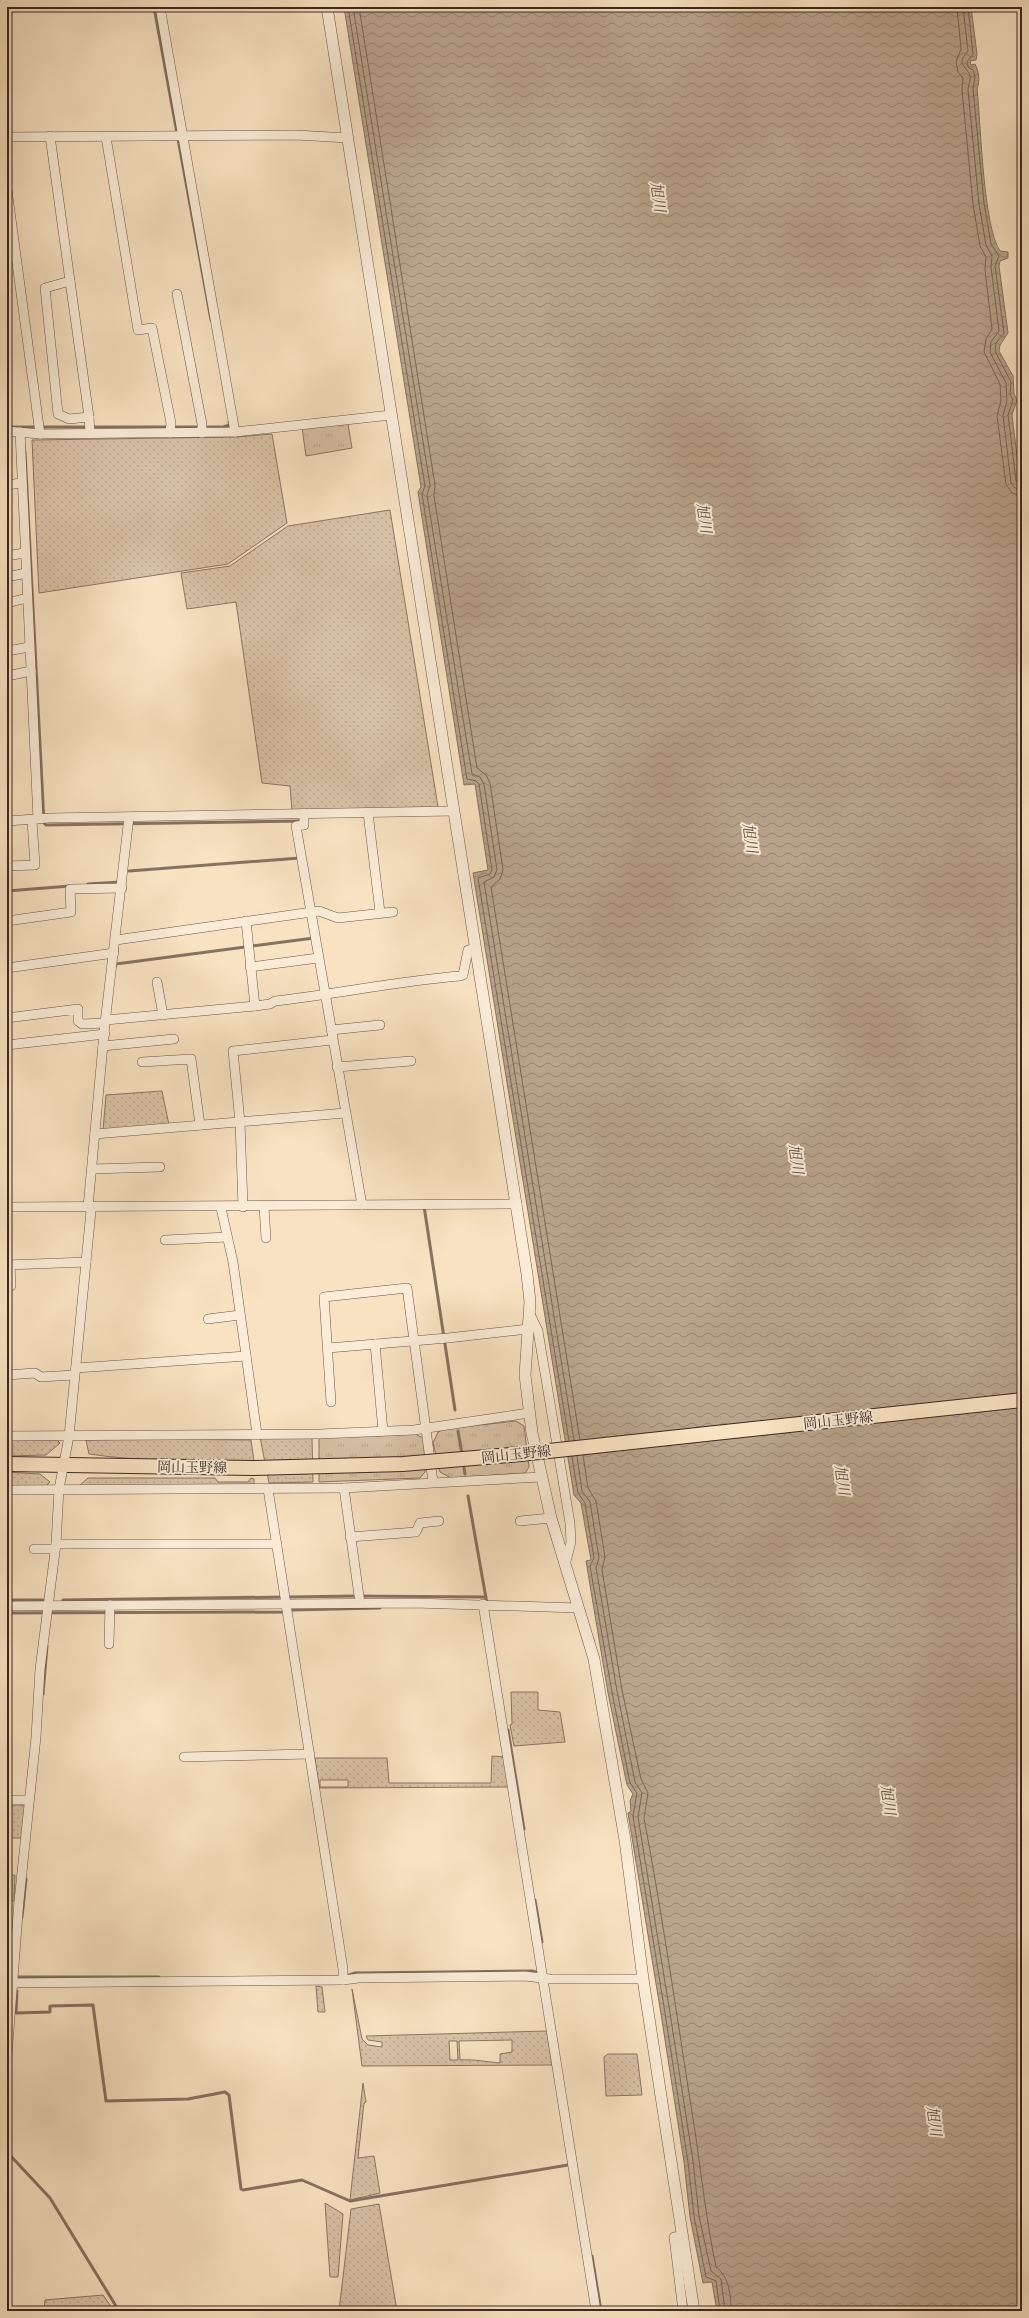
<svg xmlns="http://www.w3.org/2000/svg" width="1029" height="2318" font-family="'Sorts Mill Goudy','Noto Serif JP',serif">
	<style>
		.grass { fill: url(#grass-dots); stroke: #8a7564; fill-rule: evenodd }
		.park { fill: url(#park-tufts); stroke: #8a7564 }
		.water { fill: url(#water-waves); stroke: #867261 }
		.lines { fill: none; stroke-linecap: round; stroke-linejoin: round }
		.shore { stroke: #7a6656; stroke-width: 1 }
		.stream { stroke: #867261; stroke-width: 3 }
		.minor-casing { stroke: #6a564a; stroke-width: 10 }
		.tertiary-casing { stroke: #6a564a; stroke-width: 12 }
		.primary-casing { stroke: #3b2822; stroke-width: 16 }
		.minor { stroke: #faecd7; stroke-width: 9 }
		.tertiary { stroke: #faecd7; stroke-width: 11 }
		.primary { stroke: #f8e2c1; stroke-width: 14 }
		.primary-bridge-casing { stroke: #3b2822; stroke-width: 16; stroke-linecap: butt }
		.primary-bridge { stroke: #f8e2c1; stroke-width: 14 }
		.labels { text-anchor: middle; stroke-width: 4; stroke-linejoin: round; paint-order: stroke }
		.street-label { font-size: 14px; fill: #3b2822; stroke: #faecd7 }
		.water-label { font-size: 15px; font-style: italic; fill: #604d42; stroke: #faecd7 }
	</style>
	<defs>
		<pattern id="grass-dots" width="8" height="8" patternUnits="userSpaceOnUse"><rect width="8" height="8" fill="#d8c2a6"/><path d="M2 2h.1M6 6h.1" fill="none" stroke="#baa78f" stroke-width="1.8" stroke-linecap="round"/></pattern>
		<pattern id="park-tufts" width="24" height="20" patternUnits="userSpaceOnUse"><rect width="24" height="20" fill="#d8c2a6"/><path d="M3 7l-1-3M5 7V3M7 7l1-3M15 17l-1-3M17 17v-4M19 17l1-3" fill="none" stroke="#baa78f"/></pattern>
		<pattern id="water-waves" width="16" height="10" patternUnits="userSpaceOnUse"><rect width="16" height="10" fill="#b8a38b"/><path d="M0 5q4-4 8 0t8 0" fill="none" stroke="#978571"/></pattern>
	</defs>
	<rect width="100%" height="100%" fill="#f8e2c1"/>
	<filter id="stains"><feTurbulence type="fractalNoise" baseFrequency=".005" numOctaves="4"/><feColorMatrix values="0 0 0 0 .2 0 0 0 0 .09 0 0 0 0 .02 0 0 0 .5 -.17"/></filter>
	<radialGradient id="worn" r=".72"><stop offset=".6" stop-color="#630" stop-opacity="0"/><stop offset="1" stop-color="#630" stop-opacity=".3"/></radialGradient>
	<g class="grass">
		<polygon points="272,434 287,523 228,564 39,593 32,440 237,437"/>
		<polygon points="390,510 438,807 435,809 292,810 290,786 262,783 236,602 187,609 181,573 230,566 288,526"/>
		<polygon points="162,1091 169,1125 103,1131 106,1095"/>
		<polygon points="260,1437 312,1438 313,1482 269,1483"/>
		<path d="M137,1439l114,1 3,21c-55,1 -111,1 -165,-7l-3,-14z"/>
		<polygon points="7,1440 57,1440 60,1443 46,1455 7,1456"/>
		<polygon points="7,1472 40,1474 50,1482 46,1486 7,1487"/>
		<polygon points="88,1478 215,1478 218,1482 248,1482 251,1478 254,1479 254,1485 79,1486"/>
		<polygon points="511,1692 538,1692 538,1710 560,1712 565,1742 514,1746 510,1725 512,1724"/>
		<path d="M492,1756l13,1 5,30 -191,1 -4,-30h72l2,25h102zM320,1780h28v7h-28z"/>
		<polygon points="7,1805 25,1805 22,1838 7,1838"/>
		<polygon points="7,1875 15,1875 14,1901 7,1901"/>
		<polygon points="316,1986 322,1987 325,2012 318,2012"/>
		<path d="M352,1989l10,50 6,6 14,2v-5l-14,-2 -2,-4 181,-5 5,34 -190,1zM512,2040v12l-12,2v9c-14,-1 -25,-4 -40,-3l-1,-19zM449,2041h8l1,19h-8z"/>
		<polygon points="608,2054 637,2054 642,2095 606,2096 604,2057"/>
		<polygon points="363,2083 366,2102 364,2103 358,2158 374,2156 380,2193 350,2200"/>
		<polygon points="325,2203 343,2214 338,2277 330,2277"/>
		<polygon points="379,2204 397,2311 339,2311 351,2209"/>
		<polygon points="103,2295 114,2311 44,2311 45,2300"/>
	</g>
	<g class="park">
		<polygon points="348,424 352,448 306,456 302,428"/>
		<polygon points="516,1421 524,1426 529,1467 525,1473 451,1478 440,1472 433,1443 438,1432 445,1429"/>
		<polygon points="413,1433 423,1438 424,1442 425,1472 420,1478 319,1482 319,1438"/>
	</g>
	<path class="water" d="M344,7h627l6,47 -1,6 -6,1 1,4 4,-1c4,7 5,17 2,25 4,36 6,137 23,162l8,1v6l-8,3 -1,5 9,67 -8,12 -1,6 14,25 1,18 3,6 -5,15 10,82v1814h-305l-5,-29 -9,1 -13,-66 -6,-55 -23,-148 -33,-201 3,-2 -1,-10 3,-7 -6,-9 -19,-92 -22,-132 5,-1 -10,-57 -7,-8 -101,-622 15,-3 -13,-86 -11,1 -46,-293 3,-5z"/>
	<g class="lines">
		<g class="shore">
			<polyline points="348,7 425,486 422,494 467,779 476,781 479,784 492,870 490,874 478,878 569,1441"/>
			<polyline points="353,7 430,485 427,495 472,774 480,777 484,784 497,870 494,877 484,882 574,1440"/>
			<polyline points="359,7 435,485 434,496 477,768 486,775 490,783 503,870 500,879 491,887 580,1440"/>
			<polyline points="957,7 961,49 956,62 958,72 963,78 962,90 973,204 980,246 986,257 985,270 992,329 986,339 984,352 1000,384 1001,401 997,416 1006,484 1012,493 1022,496"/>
			<path d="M963,7l5,44c-10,12 -6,12 1,22 3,5 -1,12 -1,17l11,114 7,41 6,11 -1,11 8,64 -8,11 -1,10 16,31 1,18 -4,14 8,68 4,5 7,2"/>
			<polyline points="968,7 973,54 967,62 968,67 973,70 975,77 973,89 984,203 991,244 999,256 995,266 1004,333 996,343 995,351 1011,382 1010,394 1013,400 1008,415 1016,481 1022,485"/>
			<path d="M583,1455l5,33 8,13 9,56 -3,13 20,120 19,89 7,14 -4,25c20,106 35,213 52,320 6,43 11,86 20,129 13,10 15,27 15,44"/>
			<polyline points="577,1456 582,1491 590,1502 599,1558 596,1568 617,1691 635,1782 642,1793 638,1817 670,2013 693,2161 699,2216 711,2271 721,2279 725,2311"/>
			<polyline points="572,1457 578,1493 585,1503 594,1558 590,1566 612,1692 630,1783 637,1793 633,1816 665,2013 688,2162 694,2216 706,2277 716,2281 720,2311"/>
		</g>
		<g class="stream">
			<polyline points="154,7 211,320"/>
			<polyline points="11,427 223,427 230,425 229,422"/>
			<polyline points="25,452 44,823 46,825 299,821 299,824"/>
			<polyline points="129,871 300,858"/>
			<polyline points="88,884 120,882"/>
			<polyline points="7,891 70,886"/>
			<polyline points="252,946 314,938"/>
			<polyline points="115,967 116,964 245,947"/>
			<polyline points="424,1206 455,1410"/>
			<polyline points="458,1431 462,1454"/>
			<polyline points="463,1462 465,1474"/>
			<polyline points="468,1496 487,1604"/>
			<polyline points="7,1600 43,1600"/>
			<polyline points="63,1600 356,1596 486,1597"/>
			<polyline points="7,1613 290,1612 292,1610 380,1608"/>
			<polyline points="43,1694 47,1646"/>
			<polyline points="508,1730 524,1829"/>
			<polyline points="535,1900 542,1942"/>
			<polyline points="22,1917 26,1879"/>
			<polyline points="349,1975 355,1973 532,1971 540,1973"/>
			<polyline points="7,1977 159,1977"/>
			<polyline points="17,1991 16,2013 50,2012 50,2006 93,2005 106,2101 188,2099 225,2092 229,2095 241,2189 243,2190 302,2180 350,2201 568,2165"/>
			<polyline points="7,2152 50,2198 119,2311"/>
			<polyline points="592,2256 601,2311"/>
		</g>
		<defs>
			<g id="minor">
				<polyline points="160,7 235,432"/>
				<polyline points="50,136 70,281 45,288 58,414 69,419 89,417"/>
				<polyline points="7,137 296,135 348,138"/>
				<polyline points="106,137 138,330 152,328 171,423 170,433"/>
				<polyline points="7,189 40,434"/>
				<polyline points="70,281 89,417 90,433"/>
				<polyline points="177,294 202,424 202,433"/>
				<polyline points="7,431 40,434 235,432 391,415"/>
				<polyline points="20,432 38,819"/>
				<polyline points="7,485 21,483"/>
				<polyline points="7,556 24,553"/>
				<polyline points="7,577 26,573"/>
				<polyline points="7,603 27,598"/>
				<polyline points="7,651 29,647"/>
				<polyline points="7,676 31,671"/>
				<polyline points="304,813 304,825 296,826 362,1205"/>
				<polyline points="368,813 380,912"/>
				<polyline points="7,821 49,818 454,811"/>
				<polyline points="7,866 35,865 32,821"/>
				<polyline points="7,921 71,912 70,889 122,888"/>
				<path d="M246,921l9,85 15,-2 5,-3c62,-7 123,-20 185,-25l3,-1 5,-25 8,-2"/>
				<polyline points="116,940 319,911 338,918 393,912"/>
				<polyline points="250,967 318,958"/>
				<polyline points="7,968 114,953"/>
				<polyline points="157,982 163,1015"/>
				<polyline points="7,1018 78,1009 78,1021 82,1024 105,1023"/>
				<polyline points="106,1020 255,1006"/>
				<polyline points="331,1030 380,1025"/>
				<polyline points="7,1045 105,1034"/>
				<polyline points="103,1046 174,1039"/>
				<polyline points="142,1062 191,1059 200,1125"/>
				<polyline points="337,1067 411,1061"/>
				<polyline points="95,1134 345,1113"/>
				<polyline points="92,1169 160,1167"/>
				<polyline points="7,1207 517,1204"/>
				<polyline points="243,1207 240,1122 233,1051 332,1040"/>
				<polyline points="264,1207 266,1238"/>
				<polyline points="221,1208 233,1262 257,1434"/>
				<polyline points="165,1240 227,1237"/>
				<polyline points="7,1265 86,1262"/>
				<polyline points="10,1265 11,1286"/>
				<polyline points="529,1312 538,1331 570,1523 571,1542 565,1565"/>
				<polyline points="208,1319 240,1315"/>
				<polyline points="375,1344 383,1431"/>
				<polyline points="328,1348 448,1338 528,1329"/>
				<polyline points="76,1368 246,1356"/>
				<polyline points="7,1375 35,1373 41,1377 74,1375"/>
				<polyline points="331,1402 324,1297 407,1288 433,1482"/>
				<polyline points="7,1436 320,1434 414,1430 529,1413"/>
				<polyline points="344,1488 360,1603"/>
				<polyline points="268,1489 343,1969 343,1980"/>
				<polyline points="7,1490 344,1488 541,1477"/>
				<polyline points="520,1521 551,1518"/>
				<polyline points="350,1537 416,1532 420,1523 439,1521"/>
				<polyline points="56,1544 277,1544"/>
				<polyline points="34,1549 55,1549"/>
				<polyline points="483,1604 596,2311"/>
				<polyline points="7,1606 415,1603 578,1608"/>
				<polyline points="109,1644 110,1605"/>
				<polyline points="184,1757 310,1754"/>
				<polyline points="7,1800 29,1800"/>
				<polyline points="8,1983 343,1980 359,1978 525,1976 550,1979 643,1979"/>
				<polyline points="7,2056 19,1901 36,1737 40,1669 56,1544 59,1489 69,1436 91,1211 88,1207 105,1023 129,817"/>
				<polyline points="683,2236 674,2237 683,2311"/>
			</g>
			<polyline id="tertiary" points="327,7 527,1274 530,1302 525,1375 532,1433 551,1518 594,1659 625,1840 643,1979 694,2311"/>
			<polyline id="primary" points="7,1464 253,1468"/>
		</defs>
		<use href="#minor" class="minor-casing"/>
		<use href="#tertiary" class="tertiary-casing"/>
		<use href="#primary" class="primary-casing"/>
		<use href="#minor" class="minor"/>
		<use href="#tertiary" class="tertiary"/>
		<use href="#primary" class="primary"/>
		<defs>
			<polyline id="primary-bridge" points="253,1468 403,1464 521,1454 1022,1400"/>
		</defs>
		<use href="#primary-bridge" class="primary-bridge-casing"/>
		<use href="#primary-bridge" class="primary-bridge"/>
	</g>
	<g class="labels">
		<g class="street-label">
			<text transform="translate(838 1420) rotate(-6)" y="5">岡山玉野線</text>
			<text transform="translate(516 1454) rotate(-6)" y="5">岡山玉野線</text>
			<text transform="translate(192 1467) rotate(1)" y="5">岡山玉野線</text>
		</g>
		<g class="water-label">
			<text transform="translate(658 197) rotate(82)" y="5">旭川</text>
			<text transform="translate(704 518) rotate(82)" y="5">旭川</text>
			<text transform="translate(750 838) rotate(82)" y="5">旭川</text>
			<text transform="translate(796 1159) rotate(82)" y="5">旭川</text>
			<text transform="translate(842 1480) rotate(82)" y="5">旭川</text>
			<text transform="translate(888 1800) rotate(82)" y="5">旭川</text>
			<text transform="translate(934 2121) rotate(82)" y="5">旭川</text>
		</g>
	</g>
	<rect width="1029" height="2318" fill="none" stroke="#f8e2c1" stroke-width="24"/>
	<rect x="8" y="8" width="1013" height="2302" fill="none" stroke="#3b2822" stroke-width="2"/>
	<rect x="12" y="12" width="1005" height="2294" fill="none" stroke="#3b2822"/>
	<rect width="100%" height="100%" filter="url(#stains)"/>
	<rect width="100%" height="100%" fill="url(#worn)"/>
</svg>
